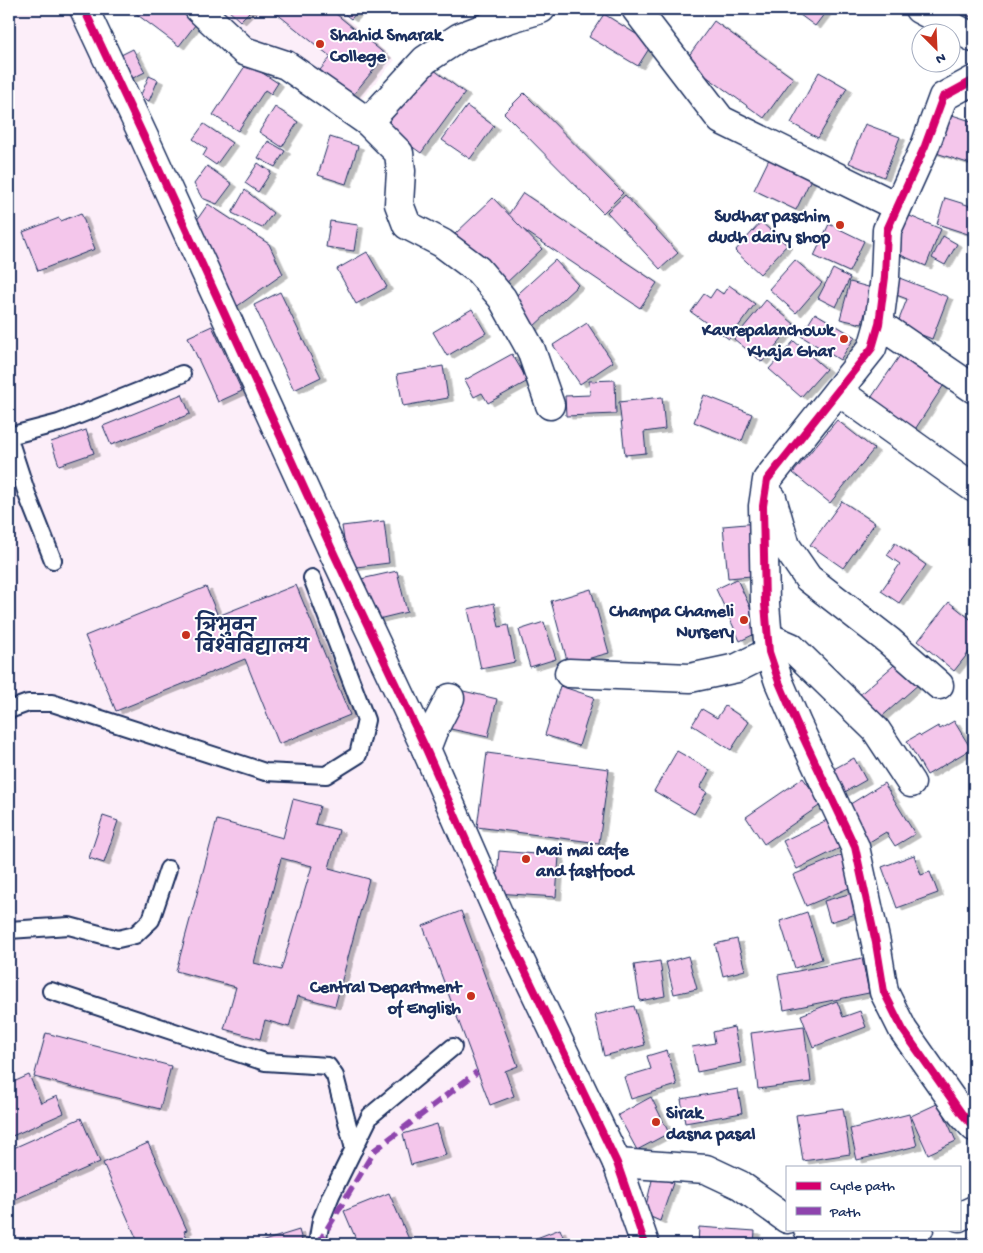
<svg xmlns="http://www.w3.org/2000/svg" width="983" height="1253" font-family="'Gochi Hand','Playpen Sans Deva',sans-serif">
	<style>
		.built { fill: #fceef9 }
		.building { fill: #f4c6eb; stroke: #1b2f5e; fill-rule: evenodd; filter: url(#shadow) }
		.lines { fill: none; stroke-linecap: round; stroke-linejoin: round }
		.lane-casing { stroke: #1b2f5e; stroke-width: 20 }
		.street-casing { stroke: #1b2f5e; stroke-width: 31 }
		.secondary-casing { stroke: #1b2f5e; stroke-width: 31 }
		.lane { stroke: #fff; stroke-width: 16 }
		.street { stroke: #fff; stroke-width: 28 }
		.secondary { stroke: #fff; stroke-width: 28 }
		.quiet { stroke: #8e44ad; stroke-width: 6; stroke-dasharray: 12 6; stroke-linecap: butt }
		.cycleway-casing { stroke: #fff; stroke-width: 11 }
		.cycleway { stroke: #d6006c; stroke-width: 8 }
		.poi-dot { fill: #c8321e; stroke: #fff; stroke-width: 2 }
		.labels { text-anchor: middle; stroke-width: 4; stroke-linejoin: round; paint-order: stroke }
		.poi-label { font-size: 18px; font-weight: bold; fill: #1b2f5e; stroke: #fff; text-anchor: start }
	</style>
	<defs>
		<filter id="shadow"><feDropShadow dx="5.5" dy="3" stdDeviation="0" flood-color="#0004"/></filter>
	</defs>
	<rect width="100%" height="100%" fill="#fff"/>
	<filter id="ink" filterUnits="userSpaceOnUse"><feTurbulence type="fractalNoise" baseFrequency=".02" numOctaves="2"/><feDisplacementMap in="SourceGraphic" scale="10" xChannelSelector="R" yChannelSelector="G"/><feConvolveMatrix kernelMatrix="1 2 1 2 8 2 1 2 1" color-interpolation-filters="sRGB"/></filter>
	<g filter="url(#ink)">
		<g class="built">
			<polygon points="9,9 74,9 558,1053 636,1244 9,1244"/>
			<polygon points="213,9 336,9 395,60 357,104 238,29"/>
		</g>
		<g class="building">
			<polygon points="132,9 192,9 202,16 179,46 131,10"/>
			<polygon points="227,9 252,9 240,21"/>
			<polygon points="271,9 330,9 386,55 352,96 320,70 331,57"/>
			<polygon points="338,9 360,9 351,19"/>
			<polygon points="792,9 828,9 815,26"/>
			<polygon points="951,9 974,9 974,18"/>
			<polygon points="604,14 652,44 638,66 589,37"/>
			<polygon points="714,21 793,78 764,118 685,61"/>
			<polygon points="133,49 145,72 127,81 115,58"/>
			<polygon points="247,63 278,83 271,94 265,90 238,131 213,115"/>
			<polygon points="430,67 465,93 421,153 385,127"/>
			<polygon points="819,72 847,88 818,138 791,123"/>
			<polygon points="149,76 158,80 149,101 140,97"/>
			<polygon points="524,93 623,193 603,213 504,113"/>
			<polygon points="467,106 494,126 470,159 442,140"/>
			<polygon points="275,107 298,122 282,147 259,132"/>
			<polygon points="946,113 974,122 974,165 933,152"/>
			<polygon points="204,124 232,143 216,165 203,156 207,149 193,139"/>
			<polygon points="865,124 900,137 884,177 849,163"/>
			<polygon points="330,137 358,146 346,184 318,175"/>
			<polygon points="268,141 285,151 275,167 258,158"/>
			<polygon points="770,157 812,177 796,210 754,190"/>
			<polygon points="258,163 271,172 258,192 245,183"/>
			<polygon points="207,166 232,184 217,204 202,198 194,184"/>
			<polygon points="245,190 273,213 262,228 232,213"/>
			<polygon points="523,193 657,283 640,308 506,218"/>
			<polygon points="625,195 678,253 660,269 607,212"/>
			<polygon points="493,198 542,249 504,285 455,234"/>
			<polygon points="945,198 974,207 974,236 937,224"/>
			<polygon points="208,204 269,244 283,274 229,312 192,227"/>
			<polygon points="81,213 95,249 38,271 23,232 59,218 61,221"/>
			<polygon points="905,214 941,229 926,266 889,250"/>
			<polygon points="330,221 358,225 354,251 326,247"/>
			<polygon points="761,222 787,245 760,274 735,251"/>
			<polygon points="829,224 864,241 849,272 814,256"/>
			<polygon points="943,236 957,244 945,265 932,258"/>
			<polygon points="367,252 387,287 356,304 337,269"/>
			<polygon points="555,260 578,285 532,328 508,303"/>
			<polygon points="795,260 822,283 796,313 769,289"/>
			<polygon points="833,269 850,278 836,307 818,298"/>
			<polygon points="897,277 948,297 932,339 897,325 907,299 891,293"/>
			<polygon points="850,282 872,288 862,324 840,319"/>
			<polygon points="729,285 755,304 729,339 691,312 704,294 710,298 716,289 723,294"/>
			<polygon points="280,292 321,377 294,390 254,305"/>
			<polygon points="766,300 794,324 762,362 734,339"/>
			<polygon points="472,309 486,333 447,356 433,332"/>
			<polygon points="815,313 855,337 840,360 801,336"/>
			<polygon points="587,323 613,362 580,384 553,345"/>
			<polygon points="212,326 242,391 218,402 188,337"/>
			<polygon points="794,341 826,369 801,397 769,369"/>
			<polygon points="903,351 947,380 912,434 867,404"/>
			<polygon points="512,354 528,381 488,403 482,393 474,397 465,380"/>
			<polygon points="443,366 448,398 403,406 397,374"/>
			<polygon points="615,380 616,414 566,416 565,396 590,395 589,381"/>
			<polygon points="182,394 190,414 111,445 103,426"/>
			<polygon points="704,395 752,414 742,441 694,422"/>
			<polygon points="662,397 665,429 644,432 646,453 625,455 619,402"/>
			<polygon points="837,420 874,449 830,503 793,473"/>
			<polygon points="86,430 94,453 59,465 51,442"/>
			<polygon points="842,501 875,523 843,568 810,545"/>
			<polygon points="384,521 389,563 348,568 342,526"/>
			<polygon points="758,523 763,575 728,578 723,526"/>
			<polygon points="895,543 926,565 899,603 881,591 900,564 887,555"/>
			<polygon points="397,571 407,612 370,621 361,579"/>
			<polygon points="737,579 761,631 740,641 716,589"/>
			<polygon points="296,585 350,715 279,744 245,659 116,711 85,636 206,587 218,616"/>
			<polygon points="591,589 609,653 568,664 551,601"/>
			<polygon points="949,602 974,622 974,646 954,671 918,641"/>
			<polygon points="494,603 499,627 508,625 515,662 481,669 468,609"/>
			<polygon points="544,622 556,659 530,667 519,630"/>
			<polygon points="900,660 920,683 879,719 858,696"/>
			<polygon points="560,686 594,697 579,746 545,735"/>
			<polygon points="455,689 497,699 488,737 446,728"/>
			<polygon points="725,706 749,722 731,750 692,725 702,709 717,718"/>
			<polygon points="954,721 971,749 927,775 907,741 919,734 921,736 938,726 940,729"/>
			<polygon points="677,751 710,770 700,788 707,792 694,814 654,791"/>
			<polygon points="487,753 609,769 599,843 477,827"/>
			<polygon points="854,758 866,780 843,793 830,771"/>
			<polygon points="803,778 822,804 764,844 746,817"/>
			<polygon points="884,783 915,834 895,846 886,832 866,844 844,808"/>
			<path d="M293,799l27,7 -5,18 24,6 -10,38 40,11 -34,127 -37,-10 -9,31 -24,-7 -5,19 -36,-10 12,-42 -60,-16 41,-151 66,18zM281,858l31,8 -31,104 -27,-7z"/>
			<polygon points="103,816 118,821 104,863 89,858"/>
			<polygon points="829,819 842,847 797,869 783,841"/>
			<polygon points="499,851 559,856 556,897 496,893"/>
			<polygon points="844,854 856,885 806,906 793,875"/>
			<polygon points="914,855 921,875 930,872 938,893 897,908 882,867"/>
			<polygon points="852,893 859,913 830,922 824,901"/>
			<polygon points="461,911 518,1066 505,1071 514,1096 490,1105 423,926"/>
			<polygon points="807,912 822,959 795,968 780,921"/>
			<polygon points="737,939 745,970 723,976 715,944"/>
			<polygon points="688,956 697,989 674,994 666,962"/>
			<polygon points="862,958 869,993 784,1010 778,975"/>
			<polygon points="660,961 665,996 640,1001 634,965"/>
			<polygon points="837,1001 843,1017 860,1011 866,1027 813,1047 801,1015"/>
			<polygon points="634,1006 645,1045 604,1056 595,1015"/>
			<polygon points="804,1026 811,1082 758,1089 751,1033"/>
			<polygon points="734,1027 741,1063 697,1072 692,1047 715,1043 713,1032"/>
			<polygon points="46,1033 171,1066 160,1109 34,1077"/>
			<polygon points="667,1050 677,1085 631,1099 624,1077 651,1069 647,1056"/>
			<polygon points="29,1075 41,1103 57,1096 64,1113 10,1137 9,1084"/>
			<polygon points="738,1089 742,1113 685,1123 681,1099"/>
			<polygon points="974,1091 974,1107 966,1099"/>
			<polygon points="651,1097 669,1133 637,1150 618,1115"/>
			<polygon points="939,1103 956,1141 928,1154 911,1116"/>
			<polygon points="843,1108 850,1154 803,1161 796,1115"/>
			<polygon points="909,1114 917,1146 857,1160 850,1129"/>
			<polygon points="81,1118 100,1162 9,1202 9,1150"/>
			<polygon points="437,1124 446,1155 411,1165 403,1134"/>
			<polygon points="148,1143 187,1230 184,1231 190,1244 139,1244 103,1163"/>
			<polygon points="653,1176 673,1183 660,1221 644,1214"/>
			<polygon points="389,1193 411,1244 358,1244 344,1211"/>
			<polygon points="699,1227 755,1231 754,1244 698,1244"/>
			<polygon points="560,1229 566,1244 521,1244"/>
			<polygon points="299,1230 303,1244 254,1244"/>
			<polygon points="974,1237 974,1244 965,1244 964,1239"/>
			<polygon points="946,1239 947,1244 912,1244"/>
		</g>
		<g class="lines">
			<defs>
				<g id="lane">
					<polyline points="9,436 59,423 182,374"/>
					<polyline points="9,439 28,497 53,560"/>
					<polyline points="9,710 28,703 52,703 265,772 326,775 358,755 366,720 312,578"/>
					<polyline points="9,930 69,926 118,939 135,935 151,920 168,869"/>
					<polyline points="51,991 265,1062 328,1066 335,1076 354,1149"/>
					<polyline points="317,1244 321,1220 331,1195 370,1116 453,1047"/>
				</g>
				<g id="street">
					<polyline points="84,9 144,137 335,556 426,749 506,931 617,1163 645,1244"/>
					<polyline points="199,9 244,51 286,65 368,122 399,153 401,171 399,204 407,225 442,243 478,270 502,298 531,350 550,405"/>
					<polyline points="636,9 721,120 896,206"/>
					<polyline points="974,80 943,97 925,146 887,230 885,277 879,324 872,348 767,480 763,506 765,604 769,652 779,682 797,724 855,847 876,943 884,992 903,1030 962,1114 974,1127"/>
					<polyline points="368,122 425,60 460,37 508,19 541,9"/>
					<polyline points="879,324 974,389"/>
					<polyline points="838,391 974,488"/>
					<polyline points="772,498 786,546 808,578 889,641 939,685"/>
					<polyline points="768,637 791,647 876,730 911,783"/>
					<polyline points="569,673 690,678 737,668 769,652"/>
					<polyline points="426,749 433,731 450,698"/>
					<polyline points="617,1163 706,1169 740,1185 787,1219"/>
					<polyline points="959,1217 974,1210"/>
					<polyline points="808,1229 816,1233 888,1237 919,1229"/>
				</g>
				<polyline id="secondary" points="919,9 974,38"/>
			</defs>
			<use href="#lane" class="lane-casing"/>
			<use href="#street" class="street-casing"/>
			<use href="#secondary" class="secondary-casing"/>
			<use href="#lane" class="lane"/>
			<use href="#street" class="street"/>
			<use href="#secondary" class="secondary"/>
			<polyline class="quiet" points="318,1244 375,1150 477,1072"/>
			<defs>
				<g id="cycleway">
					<polyline points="84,9 144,137 335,556 426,749 506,931 617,1163 645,1244"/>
					<polyline points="974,80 943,97 925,146 887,230 885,277 879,324 872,348 767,480 763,506 765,604 769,652 779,682 797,724 855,847 876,943 884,992 903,1030 962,1114 974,1127"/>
				</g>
			</defs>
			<use href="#cycleway" class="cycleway-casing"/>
			<use href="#cycleway" class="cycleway"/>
		</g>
	</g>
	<g class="poi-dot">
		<circle cx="320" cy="44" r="5"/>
		<circle cx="840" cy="225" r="5"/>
		<circle cx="844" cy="339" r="5"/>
		<circle cx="744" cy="620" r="5"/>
		<circle cx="186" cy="635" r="5"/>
		<circle cx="526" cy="859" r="5"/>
		<circle cx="471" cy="996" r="5"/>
		<circle cx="656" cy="1122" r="5"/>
	</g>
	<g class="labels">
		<g class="poi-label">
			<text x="330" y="40">Shahid Smarak<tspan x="330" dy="21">College</tspan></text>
			<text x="830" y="221" text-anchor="end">Sudhar paschim<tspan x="830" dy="21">dudh dairy shop</tspan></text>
			<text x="834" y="335" text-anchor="end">Kavrepalanchowk<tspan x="834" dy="21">Khaja Ghar</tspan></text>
			<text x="734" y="616" text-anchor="end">Champa Chameli<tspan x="734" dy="21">Nursery</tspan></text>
			<text x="196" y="631">त्रिभुवन<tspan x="196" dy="21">विश्वविद्यालय</tspan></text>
			<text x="536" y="855">Mai mai cafe<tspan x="536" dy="21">and fastfood</tspan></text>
			<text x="461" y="992" text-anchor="end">Central Department<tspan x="461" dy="21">of English</tspan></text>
			<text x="666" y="1118">Sirak<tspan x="666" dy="21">dasna pasal</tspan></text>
		</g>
	</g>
	<rect width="983" height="1253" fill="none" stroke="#fff" stroke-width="30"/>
	<rect x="15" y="15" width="953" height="1223" fill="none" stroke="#1b2f5e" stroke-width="2" filter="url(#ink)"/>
	<rect x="786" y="1166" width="175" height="65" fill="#ffffff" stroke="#a4acbf"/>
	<rect x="796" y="1182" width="25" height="8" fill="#d6006c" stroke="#a4acbf"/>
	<text x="830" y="1190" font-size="15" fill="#1b2f5e">Cycle path</text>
	<rect x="796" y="1207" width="25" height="8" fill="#8e44ad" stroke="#a4acbf"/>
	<text x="830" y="1216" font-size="15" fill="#1b2f5e">Path</text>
	<g transform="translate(936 48) rotate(156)"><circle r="24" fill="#ffffff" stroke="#a4acbf"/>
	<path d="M0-4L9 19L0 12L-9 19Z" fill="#c8321e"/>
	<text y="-8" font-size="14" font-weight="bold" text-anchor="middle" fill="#1b2f5e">N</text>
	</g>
</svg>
